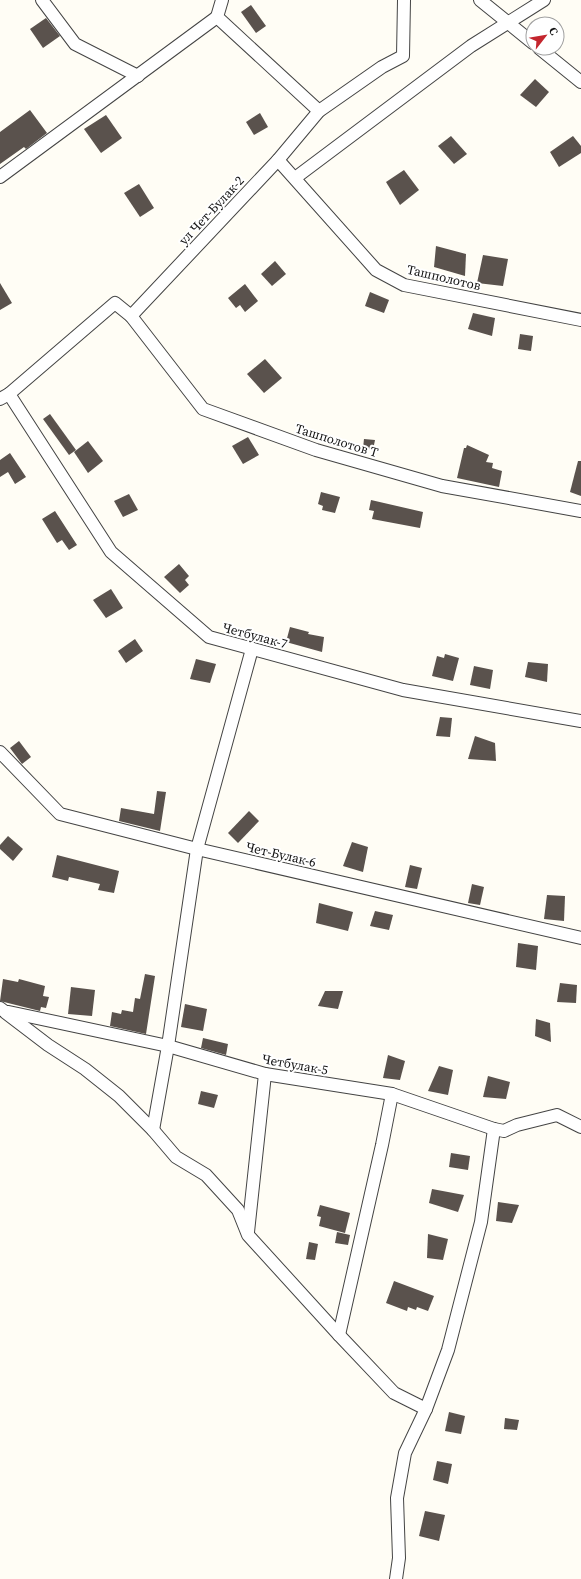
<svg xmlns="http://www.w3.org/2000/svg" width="581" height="1579" font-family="'Source Serif 4',serif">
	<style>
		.building { fill: #5a524d }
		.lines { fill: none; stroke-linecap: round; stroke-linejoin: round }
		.minor-casing { stroke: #444; stroke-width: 14 }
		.minor { stroke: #fff; stroke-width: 12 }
		.labels { text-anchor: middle; stroke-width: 4; stroke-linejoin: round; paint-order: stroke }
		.street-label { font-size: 13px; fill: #111; stroke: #fff }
	</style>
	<rect width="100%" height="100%" fill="#fffdf5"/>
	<g class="building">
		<polygon points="251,5 266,26 256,33 241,12"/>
		<polygon points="46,18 60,36 43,48 30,29"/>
		<polygon points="535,79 549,92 536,107 520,95"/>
		<polygon points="30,110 47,133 26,149 24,147 0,164 0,132"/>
		<polygon points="260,113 268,127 254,135 246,122"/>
		<polygon points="106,115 122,138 101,153 84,129"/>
		<polygon points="451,136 467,154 454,164 438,146"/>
		<polygon points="573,136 581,146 581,153 559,167 550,152"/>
		<polygon points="404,170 419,190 400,205 386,182"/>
		<polygon points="139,184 154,208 140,217 124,193"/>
		<polygon points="436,246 466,254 465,276 434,267"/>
		<polygon points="483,255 508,259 503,286 477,283"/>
		<polygon points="275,261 286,274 272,286 261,274"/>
		<polygon points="0,283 12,303 0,310"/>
		<polygon points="245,284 258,301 245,312 240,305 236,308 228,298"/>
		<polygon points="370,292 389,300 384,313 365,306"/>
		<polygon points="473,313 495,318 492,336 468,329"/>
		<polygon points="520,334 533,336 531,351 518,349"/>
		<polygon points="265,359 282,378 264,393 247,374"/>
		<polygon points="50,414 76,450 69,455 43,419"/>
		<polygon points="248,437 259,455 243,464 232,446"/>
		<polygon points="364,439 375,440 373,450 363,448"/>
		<polygon points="88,441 103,461 88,473 74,452"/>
		<polygon points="467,445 489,455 486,462 493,463 492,468 502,471 499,487 457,478 464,448 466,448"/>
		<polygon points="10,453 26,477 15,484 8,472 0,477 0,460"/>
		<polygon points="578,461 581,461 581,496 570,492"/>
		<polygon points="321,492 340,497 335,513 322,510 323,506 318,504"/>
		<polygon points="129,494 138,510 123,517 114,501"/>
		<polygon points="371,500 423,512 420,528 372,519 374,511 369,510"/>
		<polygon points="55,511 77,545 69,550 62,540 57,543 42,519"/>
		<polygon points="179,564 189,576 185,580 189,585 180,593 164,577"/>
		<polygon points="111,589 123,608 106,618 93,600"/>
		<polygon points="290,627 309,632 308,634 324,637 322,652 286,642"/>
		<polygon points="135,639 143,651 126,663 118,651"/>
		<polygon points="445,654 459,658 453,681 432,676 437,656 444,658"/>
		<polygon points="196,659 216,664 210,683 190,679"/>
		<polygon points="528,662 548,664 547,682 525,677"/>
		<polygon points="474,666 493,670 490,689 470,685"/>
		<polygon points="440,717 452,718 450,737 436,736"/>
		<polygon points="475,736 495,743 496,761 468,759"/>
		<polygon points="19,741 31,757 22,764 10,748"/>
		<polygon points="157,791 166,792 160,831 119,821 121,808 154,814"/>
		<polygon points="249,811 259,821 238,843 228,833"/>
		<polygon points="8,836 23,849 13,861 0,849 0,845"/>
		<polygon points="352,842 368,847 363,872 343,866"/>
		<polygon points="57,855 119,871 114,893 98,890 100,884 69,877 68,881 52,877"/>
		<polygon points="410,865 422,868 417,889 405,887"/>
		<polygon points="472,884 484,887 480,905 468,903"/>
		<polygon points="547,895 565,896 564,921 544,919"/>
		<polygon points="319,903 353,912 348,931 316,923"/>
		<polygon points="375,911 393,915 389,930 370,926"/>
		<polygon points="518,943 538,946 536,970 516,967"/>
		<polygon points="145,974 155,976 146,1034 110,1026 112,1012 121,1014 122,1010 133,1012 135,998 140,999"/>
		<polygon points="3,979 18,982 19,979 45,986 43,996 49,997 46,1008 41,1007 40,1011 0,1001"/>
		<polygon points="560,983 577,985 576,1003 557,1002"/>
		<polygon points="71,987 95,990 92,1016 68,1014"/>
		<polygon points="325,991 343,991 338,1009 318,1006"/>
		<polygon points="185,1004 207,1009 203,1031 181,1027"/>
		<polygon points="536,1019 550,1023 551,1042 535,1036"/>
		<polygon points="203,1038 228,1044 226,1055 201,1048"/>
		<polygon points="388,1055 405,1061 400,1080 383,1078"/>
		<polygon points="439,1066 453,1070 448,1095 428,1091"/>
		<polygon points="488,1076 510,1082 506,1099 483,1097"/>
		<polygon points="201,1091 218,1095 214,1108 198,1104"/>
		<polygon points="451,1153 470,1156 468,1170 449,1167"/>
		<polygon points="432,1189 464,1195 458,1212 429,1203"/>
		<polygon points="498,1202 519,1205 512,1223 496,1221"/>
		<polygon points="320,1205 350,1213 345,1233 319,1226 321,1217 317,1216"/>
		<polygon points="337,1232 350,1235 348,1245 335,1243"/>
		<polygon points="428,1234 448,1239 443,1260 427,1258"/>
		<polygon points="309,1242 318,1244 315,1260 306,1259"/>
		<polygon points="394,1281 434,1296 428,1311 417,1307 416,1310 408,1307 407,1311 386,1303"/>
		<polygon points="449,1412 465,1416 461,1434 445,1431"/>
		<polygon points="505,1418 519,1420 517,1430 504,1429"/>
		<polygon points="437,1461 452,1464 448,1484 433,1480"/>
		<polygon points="425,1511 445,1515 439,1541 419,1536"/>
	</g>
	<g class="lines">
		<defs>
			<g id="minor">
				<polyline points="42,0 75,44 138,76"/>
				<polyline points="222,0 217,17 319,111"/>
				<polyline points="480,0 533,43"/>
				<polyline points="539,48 581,82"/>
				<polyline points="278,160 376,270 404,285 581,320"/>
				<polyline points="0,177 217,17"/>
				<polyline points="295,178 471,46 544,0"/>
				<polyline points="131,316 203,409 316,450 442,486 581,511"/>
				<polyline points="9,394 111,552 209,637 403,690 581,721"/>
				<polyline points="0,399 9,394 115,303 131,316 278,160 319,111 382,67 403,56 404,0"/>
				<polyline points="0,752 60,814 197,849 581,938"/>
				<polyline points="0,1008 4,1011 168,1046 265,1074 392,1094 494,1129 504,1131 517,1125 557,1115 581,1127"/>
				<polyline points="6,1013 48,1045 85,1069 119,1096 153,1130 176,1157 206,1175 238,1210 248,1235 339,1335 394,1393 426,1409"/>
				<polyline points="153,1130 168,1046 197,849 252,649"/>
				<polyline points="248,1232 265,1074"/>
				<polyline points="339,1335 382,1145 392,1094"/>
				<polyline points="396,1579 399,1558 397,1498 405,1453 426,1409 448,1350 481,1222 494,1129"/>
			</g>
		</defs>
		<use href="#minor" class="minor-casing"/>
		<use href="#minor" class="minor"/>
	</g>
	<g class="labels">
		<g class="street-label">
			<text transform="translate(211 210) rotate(-47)" y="5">ул Чет-Булак-2</text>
			<text transform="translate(444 277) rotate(13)" y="5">Ташполотов</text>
			<text transform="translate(337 440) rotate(17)" y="5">Ташполотов Т</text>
			<text transform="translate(255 635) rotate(15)" y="5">Четбулак-7</text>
			<text transform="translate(281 854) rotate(13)" y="5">Чет-Булак-6</text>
			<text transform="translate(295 1064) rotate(10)" y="5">Четбулак-5</text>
		</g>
	</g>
	<g transform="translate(545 36) rotate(59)"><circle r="19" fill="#ffffff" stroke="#a0a0a0"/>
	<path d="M0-3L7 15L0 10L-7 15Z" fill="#c4262e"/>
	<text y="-6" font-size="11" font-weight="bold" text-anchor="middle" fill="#111111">С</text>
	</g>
</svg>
